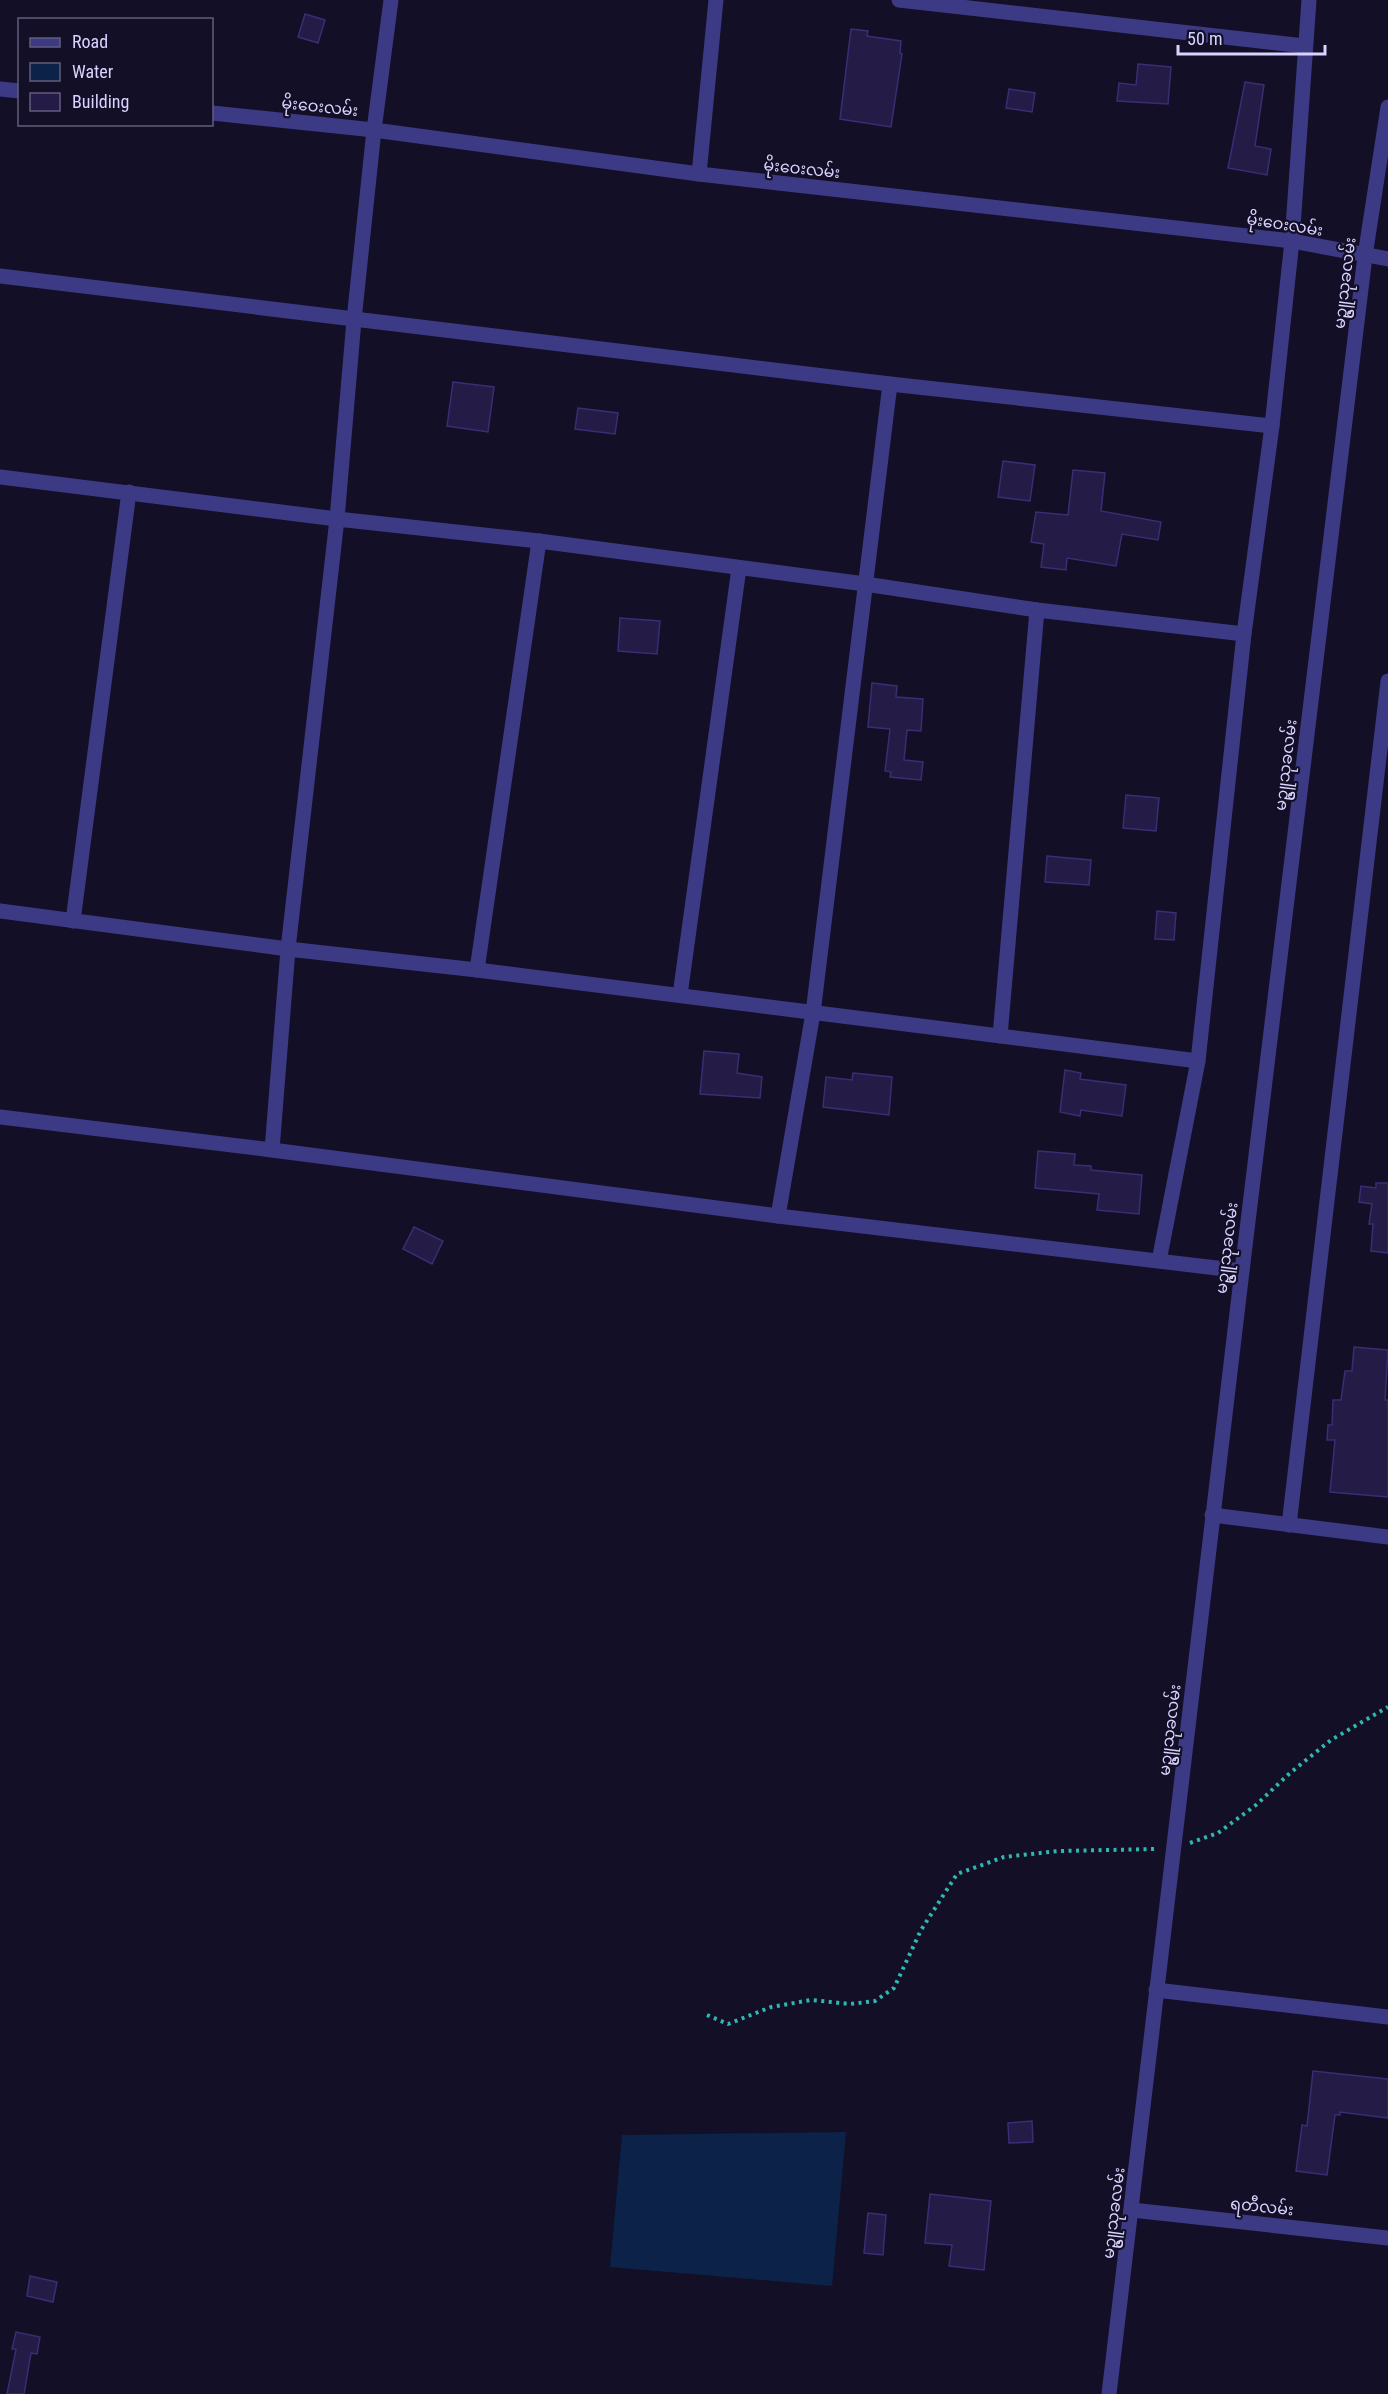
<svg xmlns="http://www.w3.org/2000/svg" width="1388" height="2394" font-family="'Roboto Condensed','Noto Sans Myanmar',sans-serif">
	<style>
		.water { fill: #0c2248 }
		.building { fill: #241b47; stroke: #3b2d73; stroke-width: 1.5 }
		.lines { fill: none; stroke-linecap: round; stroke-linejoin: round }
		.path { stroke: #2fb8b0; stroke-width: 4; stroke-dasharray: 3 4.5; stroke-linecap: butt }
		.minor { stroke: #3d3a85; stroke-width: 15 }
		.labels { text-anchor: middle; stroke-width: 4.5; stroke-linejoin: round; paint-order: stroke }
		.street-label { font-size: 16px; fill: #d9d4ff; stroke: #130f26 }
	</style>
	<rect width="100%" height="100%" fill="#130f26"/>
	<polygon class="water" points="846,2132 832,2286 610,2267 622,2135"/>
	<g class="building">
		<polygon points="305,14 325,20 318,43 298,37"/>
		<polygon points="851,29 868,31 867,36 901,41 900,53 902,54 891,127 840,119"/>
		<polygon points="1138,64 1171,67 1168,104 1117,101 1119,83 1136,85"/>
		<polygon points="1245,82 1264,85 1255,146 1271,149 1267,175 1228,168"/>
		<polygon points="1009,89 1035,93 1032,112 1006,108"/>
		<polygon points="453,382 494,387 488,432 447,426"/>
		<polygon points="578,408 618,413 615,434 575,429"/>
		<polygon points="1003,461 1035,465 1030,501 998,497"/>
		<polygon points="1073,470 1105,473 1101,511 1161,522 1158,540 1122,534 1116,566 1067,558 1066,570 1041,567 1044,544 1031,542 1036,512 1068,515"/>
		<polygon points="620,618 660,621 657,654 618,651"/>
		<polygon points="872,683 897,686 896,697 923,699 921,731 907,730 904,760 923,762 921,780 890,777 891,772 885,771 890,729 868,727"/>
		<polygon points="1126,795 1159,798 1156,831 1123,828"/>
		<polygon points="1047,856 1091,860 1089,885 1045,882"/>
		<polygon points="1157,911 1176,913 1174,940 1155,939"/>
		<polygon points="704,1051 739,1054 737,1073 762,1077 760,1098 700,1094"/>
		<polygon points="1065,1070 1081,1073 1080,1079 1126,1085 1122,1116 1081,1110 1080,1116 1060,1112"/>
		<polygon points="853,1073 892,1077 889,1115 823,1107 826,1077 852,1080"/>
		<polygon points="1038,1151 1075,1154 1074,1165 1091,1166 1091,1170 1142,1175 1139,1214 1097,1210 1099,1194 1035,1188"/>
		<polygon points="1376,1183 1388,1183 1388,1253 1371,1251 1373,1224 1369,1224 1372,1204 1359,1202 1361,1186 1376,1188"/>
		<polygon points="414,1227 443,1241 432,1264 403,1249"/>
		<polygon points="1354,1347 1388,1350 1385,1400 1388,1400 1388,1497 1330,1492 1335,1440 1327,1440 1328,1425 1332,1425 1333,1400 1341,1400 1345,1371 1352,1371"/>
		<polygon points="1313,2071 1388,2079 1388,2118 1340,2112 1340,2115 1335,2115 1327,2175 1296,2171 1302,2125 1307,2126"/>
		<polygon points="1032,2121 1033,2142 1009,2143 1008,2123"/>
		<polygon points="930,2194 991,2201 984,2270 949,2266 952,2245 925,2243"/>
		<polygon points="868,2213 886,2215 883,2255 864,2253"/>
		<polygon points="30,2276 57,2282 53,2302 27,2296"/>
		<polygon points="16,2332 40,2337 37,2354 31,2353 24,2394 7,2394 16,2349 12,2349"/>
	</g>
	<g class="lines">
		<g class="path">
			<polyline points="1190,1843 1218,1833 1256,1805 1290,1773 1331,1740 1388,1707"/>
			<polyline points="707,2015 728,2024 771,2007 811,2000 850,2004 875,2001 894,1988 921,1930 957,1874 1004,1857 1058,1851 1157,1849"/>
		</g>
		<g class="minor">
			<polyline points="899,0 1304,46"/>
			<polyline points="0,89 20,91"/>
			<polyline points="212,113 374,130 699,174 1292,241 1388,259"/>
			<polyline points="699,174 716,0"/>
			<polyline points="0,276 890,384 1272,426"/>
			<polyline points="0,477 337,519 539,541 865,584 1037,610 1244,634"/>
			<polyline points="0,911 288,949 477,970 1198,1061"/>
			<polyline points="73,921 129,492"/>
			<polyline points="477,970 539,541"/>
			<polyline points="680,995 739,568"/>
			<polyline points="1000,1036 1037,610"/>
			<polyline points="0,1117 272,1150 778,1216 1242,1271"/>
			<polyline points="272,1150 288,949 337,519 354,320 374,130 391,0"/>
			<polyline points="778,1216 813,1013 890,384"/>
			<polyline points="1159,1261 1198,1061 1244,634 1272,426 1292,241 1309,0"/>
			<polyline points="1212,1515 1388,1537"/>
			<polyline points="1289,1525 1388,681"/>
			<polyline points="1156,1990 1388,2017"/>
			<polyline points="1132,2210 1388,2238"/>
			<polyline points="1109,2394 1242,1271 1365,256 1388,107"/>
		</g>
	</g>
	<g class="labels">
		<g class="street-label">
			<text transform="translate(320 106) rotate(6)" y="6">မိုးဝေးလမ်း</text>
			<text transform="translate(802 168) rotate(6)" y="6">မိုးဝေးလမ်း</text>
			<text transform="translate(1285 224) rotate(9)" y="6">မိုးဝေးလမ်း</text>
			<text transform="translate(1344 283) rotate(-83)" y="6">မဥ္ဇူသုခလမ်း</text>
			<text transform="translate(1285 765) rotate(-83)" y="6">မဥ္ဇူသုခလမ်း</text>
			<text transform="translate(1226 1248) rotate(-83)" y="6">မဥ္ဇူသုခလမ်း</text>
			<text transform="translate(1169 1730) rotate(-83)" y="6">မဥ္ဇူသုခလမ်း</text>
			<text transform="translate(1262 2206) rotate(6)" y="6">ရတီလမ်း</text>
			<text transform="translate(1113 2213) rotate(-83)" y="6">မဥ္ဇူသုခလမ်း</text>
		</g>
	</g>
	<rect x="18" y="18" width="195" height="108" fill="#130f26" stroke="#625e7d" stroke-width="1.5"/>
	<rect x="30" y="38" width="30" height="9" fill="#3d3a85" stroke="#625e7d" stroke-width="1.5"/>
	<text x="72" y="48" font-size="18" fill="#d9d4ff">Road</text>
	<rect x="30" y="63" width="30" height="18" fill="#0c2248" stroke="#625e7d" stroke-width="1.5"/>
	<text x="72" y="78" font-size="18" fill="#d9d4ff">Water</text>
	<rect x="30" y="93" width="30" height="18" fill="#241b47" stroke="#625e7d" stroke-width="1.5"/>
	<text x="72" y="108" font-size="18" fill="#d9d4ff">Building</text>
	<path d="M1178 45v9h147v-9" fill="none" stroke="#d9d4ff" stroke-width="3"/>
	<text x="1187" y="45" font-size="18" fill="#d9d4ff" stroke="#130f26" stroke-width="4.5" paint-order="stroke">50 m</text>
</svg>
